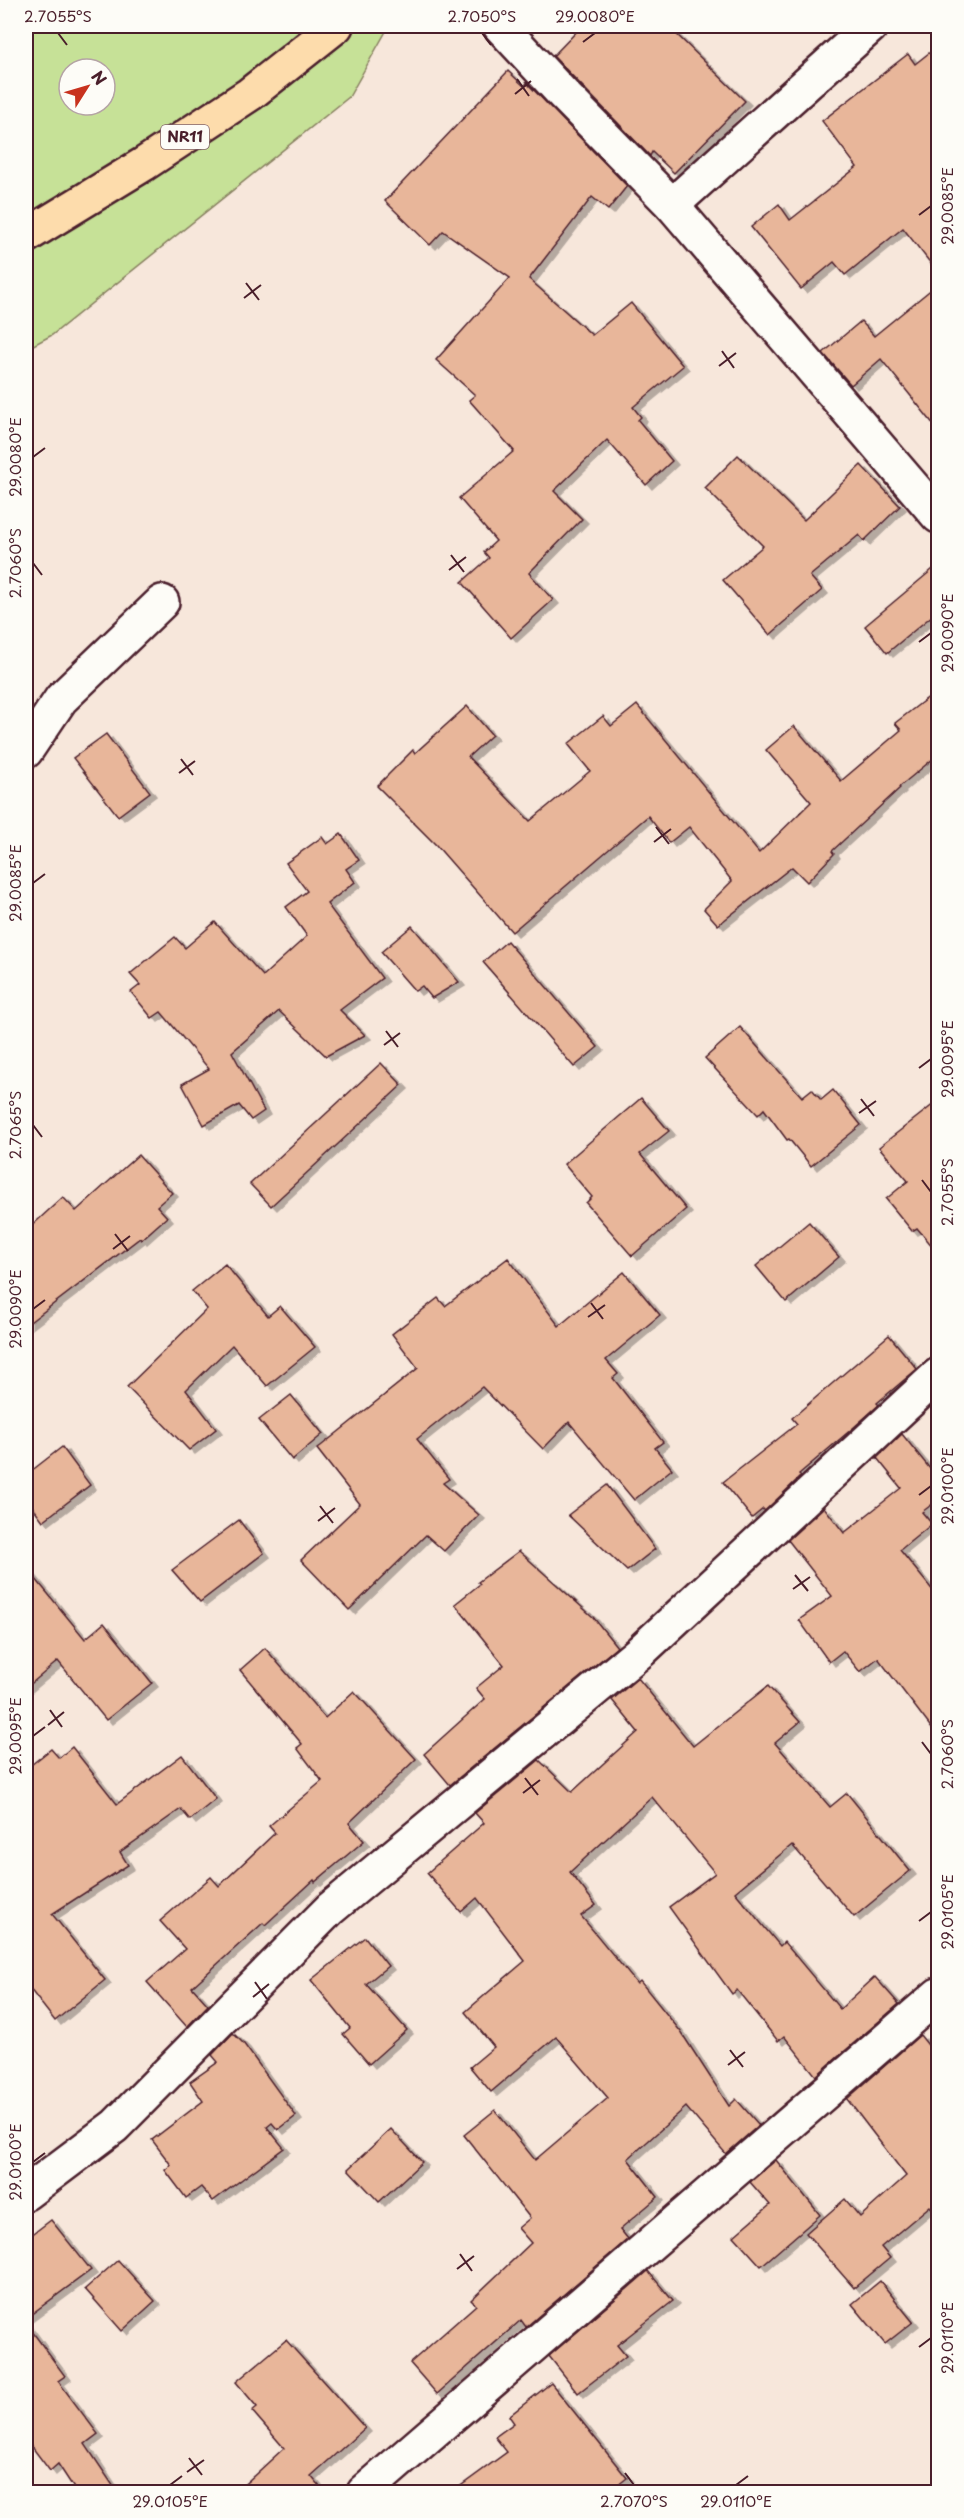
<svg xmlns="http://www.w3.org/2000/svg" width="964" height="2518" font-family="'Playpen Sans',sans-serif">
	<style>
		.green { fill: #c6e197; stroke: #888061; stroke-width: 1.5; fill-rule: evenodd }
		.building { fill: #e8b69a; stroke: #4a1f2b; stroke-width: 1.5; filter: url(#shadow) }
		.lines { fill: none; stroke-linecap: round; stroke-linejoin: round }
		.minor-casing { stroke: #4a1f2b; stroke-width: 38 }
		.highway-casing { stroke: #4a1f2b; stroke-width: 38 }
		.minor { stroke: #fdfcf7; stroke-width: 33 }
		.highway { stroke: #fddcac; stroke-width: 33 }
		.ticks { fill: none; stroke: #4a1f2b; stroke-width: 2 }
		.labels { text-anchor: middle; stroke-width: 4.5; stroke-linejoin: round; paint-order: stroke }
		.shield { fill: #fdfcf7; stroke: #806168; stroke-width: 1.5 }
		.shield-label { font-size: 15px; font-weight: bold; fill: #4a1f2b }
		.neatline { fill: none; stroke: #4a1f2b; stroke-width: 2 }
		.ticks-label { font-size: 15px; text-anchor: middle; fill: #4a1f2b }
	</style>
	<defs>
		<filter id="shadow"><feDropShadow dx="6" dy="4" stdDeviation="0" flood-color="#0004"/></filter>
	</defs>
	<rect width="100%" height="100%" fill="#f7e7db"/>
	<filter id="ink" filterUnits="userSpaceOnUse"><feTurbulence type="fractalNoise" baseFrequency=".0167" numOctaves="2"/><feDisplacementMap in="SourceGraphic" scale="12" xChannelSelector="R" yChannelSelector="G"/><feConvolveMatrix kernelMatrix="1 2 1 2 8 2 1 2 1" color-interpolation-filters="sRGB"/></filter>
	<g filter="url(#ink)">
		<path class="green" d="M26,26h363l-40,71 -297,238 -26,14zM69,69h36v36h-36z"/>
		<g class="building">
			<polygon points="582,26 668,26 745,101 674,173 652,152 650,156 553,56"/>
			<polygon points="939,45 939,274 903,228 845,275 834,262 801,289 751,227 779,204 790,220 857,167 822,121 908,54 915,64"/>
			<polygon points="508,71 524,86 527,83 627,186 608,210 592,197 529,279 592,335 631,303 683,366 633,407 641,417 638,420 672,461 646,485 607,440 554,491 582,519 529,573 553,600 511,638 462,582 489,558 484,552 496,541 459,498 514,451 469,400 475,395 436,360 510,278 443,231 430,245 385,201"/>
			<polygon points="939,283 939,431 881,359 851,385 823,353 861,321 874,336"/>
			<polygon points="738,455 804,520 861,465 900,506 864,541 859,535 810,576 822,590 770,635 723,580 763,546 705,488"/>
			<polygon points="939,564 939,610 887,653 865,626"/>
			<polygon points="939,689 939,754 899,787 900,788 832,851 834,854 807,882 792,867 718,925 704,909 732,881 689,827 669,843 648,816 512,932 436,845 377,786 413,750 415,753 467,706 492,735 468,757 530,821 590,771 568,744 603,716 611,726 637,705 759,853 811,802 766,750 794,726 841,781 901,730 895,723"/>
			<polygon points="106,734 150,792 118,816 73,758"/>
			<polygon points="341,834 359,860 346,869 355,882 327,904 382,978 340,1010 365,1035 326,1056 279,1011 232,1052 264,1111 251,1120 239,1105 204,1125 182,1084 209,1069 161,1012 152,1018 131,992 140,985 130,974 175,937 185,948 215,922 263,976 307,936 286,907 307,891 286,863 322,837 327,844"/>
			<polygon points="412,926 459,982 432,998 422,986 415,991 381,952"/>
			<polygon points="507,941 598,1047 574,1067 483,962"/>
			<polygon points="740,1027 802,1097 812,1089 821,1100 833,1090 861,1125 811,1166 789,1139 787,1140 764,1109 758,1115 705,1058"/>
			<polygon points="381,1063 402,1085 271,1206 250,1184"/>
			<polygon points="641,1098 669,1131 640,1154 686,1209 632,1256 586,1203 592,1197 564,1164"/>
			<polygon points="939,1100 939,1254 917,1228 912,1231 886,1199 908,1181 879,1147"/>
			<polygon points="138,1155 172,1193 157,1206 167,1217 141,1240 140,1238 26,1325 26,1231 63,1197 76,1211"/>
			<polygon points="809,1222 839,1257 786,1302 756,1266"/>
			<polygon points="508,1258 559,1326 624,1272 660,1315 606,1360 618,1374 613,1378 663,1442 655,1448 672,1469 634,1500 569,1422 543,1449 482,1387 417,1439 449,1479 443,1483 479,1515 444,1551 426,1535 349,1610 301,1560 360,1504 317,1449 418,1368 392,1334 438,1298 445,1306"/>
			<polygon points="225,1264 268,1316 280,1306 315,1347 267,1386 232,1345 186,1390 216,1429 189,1450 127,1387 207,1309 192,1291"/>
			<polygon points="889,1335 917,1369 877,1403 879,1405 853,1428 799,1474 801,1476 765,1511 763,1509 752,1518 723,1482 797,1424 792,1418"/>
			<polygon points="291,1395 323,1434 292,1460 259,1420"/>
			<polygon points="902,1434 939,1480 939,1499 922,1512 932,1524 900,1550 939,1598 939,1738 878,1658 860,1672 843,1651 829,1662 799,1620 832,1596 788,1540 824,1507 844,1533 901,1488 877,1458"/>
			<polygon points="62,1447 90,1485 43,1521 26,1498 26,1475"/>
			<polygon points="607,1485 655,1549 627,1571 568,1515"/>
			<polygon points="239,1520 264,1553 200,1602 172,1570"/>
			<polygon points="519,1551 593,1617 617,1647 450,1785 424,1754 485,1699 476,1688 504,1665 455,1604 480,1584 478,1582"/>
			<polygon points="26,1567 85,1639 104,1623 152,1683 106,1720 58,1661 26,1688"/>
			<polygon points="265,1648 325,1718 354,1691 416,1759 349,1823 364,1841 315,1882 314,1880 265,1925 263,1923 192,1987 208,2005 187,2027 147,1982 185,1949 160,1921 211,1877 219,1886 275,1833 269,1826 322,1781 297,1748 302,1744 240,1670"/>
			<polygon points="638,1678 693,1746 768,1686 800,1722 775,1743 830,1807 847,1793 910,1871 854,1917 792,1845 735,1892 780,1946 784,1942 840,2009 875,1977 899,2004 816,2076 784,2036 778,2041 737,1990 732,1994 669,1907 715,1873 652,1797 570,1872 596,1905 581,1916 637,1984 640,1981 681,2032 729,2106 736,2099 759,2125 726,2154 686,2107 628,2159 658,2197 620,2229 628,2239 526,2327 521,2320 437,2394 410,2363 476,2305 471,2300 531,2243 518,2228 530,2218 464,2135 495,2110 535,2160 608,2098 556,2037 491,2092 470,2067 494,2047 465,2012 525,1961 477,1898 461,1912 427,1873 484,1823 475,1813 539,1760 572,1792 638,1732 612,1700"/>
			<polygon points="72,1747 117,1804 182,1755 216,1799 190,1820 181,1809 120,1852 128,1865 52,1914 105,1980 55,2021 26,1984 26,1769 51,1749 59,1758"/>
			<polygon points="365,1937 388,1966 366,1984 407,2030 369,2064 343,2034 350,2028 311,1980"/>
			<polygon points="233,2033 244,2044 296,2116 278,2130 272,2123 267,2127 284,2148 213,2201 201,2187 186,2198 165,2170 171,2165 152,2140 203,2101 190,2082 218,2062 212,2055"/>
			<polygon points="920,2035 939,2059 939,2217 930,2206 881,2247 890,2258 854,2288 806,2233 845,2199 860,2217 906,2176 847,2099"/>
			<polygon points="391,2129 422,2162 379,2202 348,2169"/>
			<polygon points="776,2160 820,2215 761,2266 734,2236 770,2205 750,2182"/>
			<polygon points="51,2220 91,2270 26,2318 26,2239"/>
			<polygon points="118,2260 155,2301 122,2331 85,2289"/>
			<polygon points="648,2271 673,2301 617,2345 626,2356 578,2393 549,2356"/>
			<polygon points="880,2281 913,2322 885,2344 852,2304"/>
			<polygon points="26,2323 65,2376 58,2381 98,2434 85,2444 118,2493 77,2493 58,2464 50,2471 26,2439"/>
			<polygon points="286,2340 365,2428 311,2476 325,2493 235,2493 284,2448 252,2411 257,2407 236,2382"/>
			<polygon points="551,2383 627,2478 608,2493 451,2493 507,2452 495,2437 514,2423 509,2416"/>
		</g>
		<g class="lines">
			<defs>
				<g id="minor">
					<polyline points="500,26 564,95 672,205 938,516"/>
					<polyline points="672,205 871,26"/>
					<polyline points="26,751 61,699 162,602"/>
					<polyline points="26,2193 115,2126 330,1909 641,1651 938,1375"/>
					<polyline points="364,2492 938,1995"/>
				</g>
				<polyline id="highway" points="26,236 144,164 250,94 336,26"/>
			</defs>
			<use href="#minor" class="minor-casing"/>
			<use href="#highway" class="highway-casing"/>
			<use href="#minor" class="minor"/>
			<use href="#highway" class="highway"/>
		</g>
	</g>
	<path class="ticks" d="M58,33l9,12M482,33l9,12M583,42l12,-9M517,79l12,17M515,94l16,-13M919,215l12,-9M246,283l13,17M244,298l17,-13M722,351l12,17M719,366l17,-13M33,457l12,-9M451,555l13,17M33,563l9,12M449,570l17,-13M919,642l12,-9M181,759l12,16M179,773l16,-12M656,827l13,17M654,842l17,-13M33,883l12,-9M386,1031l12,16M384,1045l16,-12M919,1068l12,-9M861,1099l13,17M859,1113l17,-12M33,1125l9,12M922,1180l9,12M115,1234l13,17M113,1249l17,-13M591,1303l12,16M33,1309l12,-9M588,1317l17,-12M919,1495l12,-9M320,1506l13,17M318,1521l17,-13M795,1575l13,16M793,1589l17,-12M50,1710l12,17M48,1725l16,-13M33,1736l12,-9M922,1742l9,12M525,1778l13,17M523,1793l17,-13M919,1921l12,-9M255,1982l12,17M253,1997l16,-13M730,2050l13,17M728,2065l17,-13M33,2162l12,-9M460,2254l12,17M457,2269l17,-13M919,2347l12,-9M189,2458l13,17M187,2472l17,-12M625,2473l9,12M170,2485l12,-9M736,2485l12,-9"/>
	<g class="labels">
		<rect class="shield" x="161" y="125" width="48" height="24" rx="4.5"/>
		<g class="shield-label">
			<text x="185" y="142">NR11</text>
		</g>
	</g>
	<rect width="964" height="2518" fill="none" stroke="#fdfcf7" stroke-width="66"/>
	<g transform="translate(87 87) rotate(53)"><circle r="28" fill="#fdfcf7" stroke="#b5a4a5" stroke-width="1.5"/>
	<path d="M0-4.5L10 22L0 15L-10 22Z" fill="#c8321e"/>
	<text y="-9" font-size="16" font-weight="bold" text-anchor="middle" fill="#4a1f2b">N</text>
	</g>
	<rect x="33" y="33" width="898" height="2452" class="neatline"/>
	<g class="ticks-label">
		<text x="58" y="22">2.7055°S</text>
		<text x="482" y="22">2.7050°S</text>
		<text x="595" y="22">29.0080°E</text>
		<text transform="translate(948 206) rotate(-90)" y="5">29.0085°E</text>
		<text transform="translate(16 457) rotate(-90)" y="5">29.0080°E</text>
		<text transform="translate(16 563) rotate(-90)" y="5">2.7060°S</text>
		<text transform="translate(948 633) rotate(-90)" y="5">29.0090°E</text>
		<text transform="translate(16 883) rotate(-90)" y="5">29.0085°E</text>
		<text transform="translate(948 1059) rotate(-90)" y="5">29.0095°E</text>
		<text transform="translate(16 1125) rotate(-90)" y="5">2.7065°S</text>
		<text transform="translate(948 1192) rotate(-90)" y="5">2.7055°S</text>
		<text transform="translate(16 1309) rotate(-90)" y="5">29.0090°E</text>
		<text transform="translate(948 1486) rotate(-90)" y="5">29.0100°E</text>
		<text transform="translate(16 1736) rotate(-90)" y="5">29.0095°E</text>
		<text transform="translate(948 1754) rotate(-90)" y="5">2.7060°S</text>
		<text transform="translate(948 1912) rotate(-90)" y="5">29.0105°E</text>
		<text transform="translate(16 2162) rotate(-90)" y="5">29.0100°E</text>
		<text transform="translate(948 2338) rotate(-90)" y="5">29.0110°E</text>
		<text x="170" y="2507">29.0105°E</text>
		<text x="634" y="2507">2.7070°S</text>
		<text x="736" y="2507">29.0110°E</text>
	</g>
</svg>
